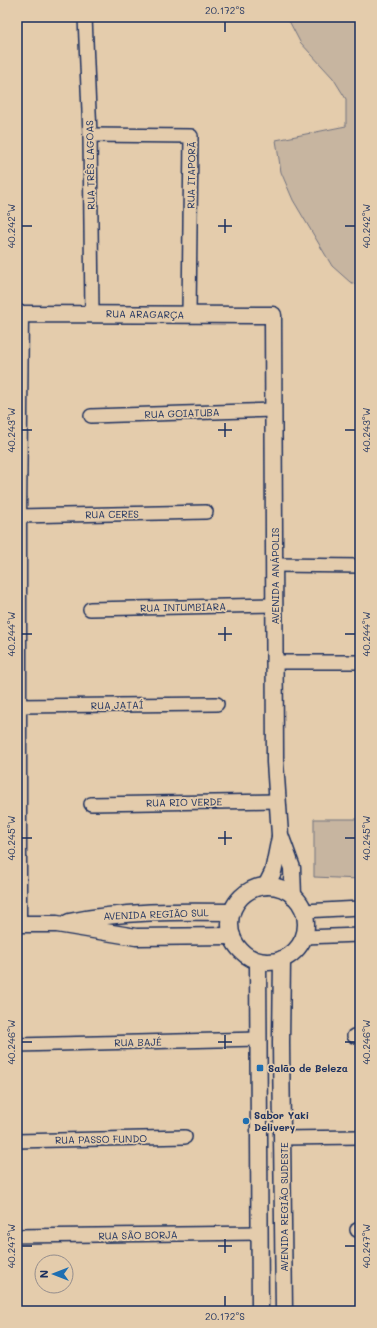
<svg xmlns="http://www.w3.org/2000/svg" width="377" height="1328" font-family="Mali,sans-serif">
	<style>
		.green { fill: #c7b5a0; stroke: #71727f }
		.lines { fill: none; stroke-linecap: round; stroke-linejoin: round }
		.minor-casing { stroke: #1b2f5e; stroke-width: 16 }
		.tertiary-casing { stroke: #1b2f5e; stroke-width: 19 }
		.minor { stroke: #e4ccac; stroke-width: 13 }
		.tertiary { stroke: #e4ccac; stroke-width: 16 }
		.ticks { fill: none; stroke: #1b2f5e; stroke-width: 1.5 }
		.poi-dot { fill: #1f6fb2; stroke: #e4ccac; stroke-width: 1.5 }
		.labels { text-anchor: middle; stroke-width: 3.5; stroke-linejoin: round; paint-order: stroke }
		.street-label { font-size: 10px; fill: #1b2f5e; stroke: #e4ccac }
		.poi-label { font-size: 10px; font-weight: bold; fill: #1b2f5e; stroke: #e4ccac; text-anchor: start }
		.neatline { fill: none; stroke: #1b2f5e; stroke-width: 1.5 }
		.ticks-label { font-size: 10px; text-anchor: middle; fill: #1b2f5e }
	</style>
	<rect width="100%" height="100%" fill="#e4ccac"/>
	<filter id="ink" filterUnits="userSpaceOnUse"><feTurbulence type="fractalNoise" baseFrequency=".025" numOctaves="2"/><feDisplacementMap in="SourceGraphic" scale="8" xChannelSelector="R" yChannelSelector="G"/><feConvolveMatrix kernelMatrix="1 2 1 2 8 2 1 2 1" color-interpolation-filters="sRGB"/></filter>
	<g filter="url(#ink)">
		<g class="green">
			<polygon points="287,17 360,17 360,286 350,282 332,266 293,200 281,172 276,140 346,126 346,99 333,78 300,42"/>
			<polygon points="314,819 360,819 360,879 314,877"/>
		</g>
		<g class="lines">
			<defs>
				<g id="minor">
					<polyline points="85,17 90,135 92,313"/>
					<polyline points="90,135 191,136 189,314"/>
					<polyline points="91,416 274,410"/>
					<polyline points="18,516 206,512"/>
					<polyline points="275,565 360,566"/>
					<polyline points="90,609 275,605"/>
					<polyline points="276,662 360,662"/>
					<polyline points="18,706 217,704"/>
					<polyline points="91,804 277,801"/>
					<polyline points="304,911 360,908"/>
					<polyline points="304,937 360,935"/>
					<polyline points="354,1036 360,1036"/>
					<polyline points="17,1045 258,1039"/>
					<polyline points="283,1138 360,1137"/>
					<polyline points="17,1141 185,1137"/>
					<polyline points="357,1230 360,1230"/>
					<polyline points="17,1236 260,1233"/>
				</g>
				<g id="tertiary">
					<circle cx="268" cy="924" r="38"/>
					<polyline points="266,886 273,872 280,837"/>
					<path d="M69,922c54,-11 108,-11 163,-10"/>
					<polyline points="232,936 136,937 57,924 18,924 18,516 20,314 273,315 275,762 280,835 292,868 293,896"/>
					<polyline points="282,959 281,1043 284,1311"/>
					<polyline points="258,961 260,1311"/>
				</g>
			</defs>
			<use href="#minor" class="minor-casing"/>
			<use href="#tertiary" class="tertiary-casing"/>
			<use href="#minor" class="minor"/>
			<use href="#tertiary" class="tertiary"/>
		</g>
	</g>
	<path class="ticks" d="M225,22v10M225,219v14M22,226h10M218,226h14M345,226h10M225,423v14M22,430h10M218,430h14M345,430h10M225,627v14M22,634h10M218,634h14M345,634h10M225,831v14M22,838h10M218,838h14M345,838h10M225,1035v14M22,1042h10M218,1042h14M345,1042h10M225,1239v14M22,1246h10M218,1246h14M345,1246h10M225,1296v10"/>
	<g class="poi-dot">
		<rect x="256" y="1064" width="8" height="8" rx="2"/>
		<circle cx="246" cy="1121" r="4"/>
	</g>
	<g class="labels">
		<g class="street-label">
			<text transform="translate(90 165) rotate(-91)" y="4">RUA TRÊS LAGOAS</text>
			<text transform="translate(191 175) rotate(-89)" y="4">RUA ITAPORÃ</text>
			<text transform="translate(145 314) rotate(1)" y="4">RUA ARAGARÇA</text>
			<text transform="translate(182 413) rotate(-2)" y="4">RUA GOIATUBA</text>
			<text transform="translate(112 514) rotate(-1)" y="4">RUA CERES</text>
			<text transform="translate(275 576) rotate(-90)" y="4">AVENIDA ANÁPOLIS</text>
			<text transform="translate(183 607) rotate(-1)" y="4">RUA INTUMBIARA</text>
			<text transform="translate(117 705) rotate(-1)" y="4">RUA JATAÍ</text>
			<text transform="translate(184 802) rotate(-1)" y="4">RUA RIO VERDE</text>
			<text transform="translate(156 914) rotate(-2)" y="4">AVENIDA REGIÃO SUL</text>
			<text transform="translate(138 1042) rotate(-1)" y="4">RUA BAJÉ</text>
			<text transform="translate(101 1139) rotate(-1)" y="4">RUA PASSO FUNDO</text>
			<text transform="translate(284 1207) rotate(-90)" y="4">AVENIDA REGIÃO SUDESTE</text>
			<text transform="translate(138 1235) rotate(-1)" y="4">RUA SÃO BORJA</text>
		</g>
		<g class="poi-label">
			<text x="268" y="1072">Salão de Beleza</text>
			<text x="254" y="1119">Sabor Yaki<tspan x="254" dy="12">Delivery</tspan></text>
		</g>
	</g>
	<rect width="377" height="1328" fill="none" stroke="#e4ccac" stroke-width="44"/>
	<g transform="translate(54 1274) rotate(270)"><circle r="19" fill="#e4ccac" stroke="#948d8d"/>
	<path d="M0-3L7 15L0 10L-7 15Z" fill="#1f6fb2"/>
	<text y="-6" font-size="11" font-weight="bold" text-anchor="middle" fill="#1b2f5e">N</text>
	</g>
	<rect x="22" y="22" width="333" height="1284" class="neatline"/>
	<g class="ticks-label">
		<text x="225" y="14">20.172°S</text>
		<text transform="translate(366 226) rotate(-90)" y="4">40.242°W</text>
		<text transform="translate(11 226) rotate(-90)" y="4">40.242°W</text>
		<text transform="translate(366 430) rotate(-90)" y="4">40.243°W</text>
		<text transform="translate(11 430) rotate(-90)" y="4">40.243°W</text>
		<text transform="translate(366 634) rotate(-90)" y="4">40.244°W</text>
		<text transform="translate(11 634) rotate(-90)" y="4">40.244°W</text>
		<text transform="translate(366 838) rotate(-90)" y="4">40.245°W</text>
		<text transform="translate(11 838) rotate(-90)" y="4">40.245°W</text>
		<text transform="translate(366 1042) rotate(-90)" y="4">40.246°W</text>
		<text transform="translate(11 1042) rotate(-90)" y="4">40.246°W</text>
		<text transform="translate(366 1246) rotate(-90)" y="4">40.247°W</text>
		<text transform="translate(11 1246) rotate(-90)" y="4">40.247°W</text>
		<text x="225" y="1320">20.172°S</text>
	</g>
</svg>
